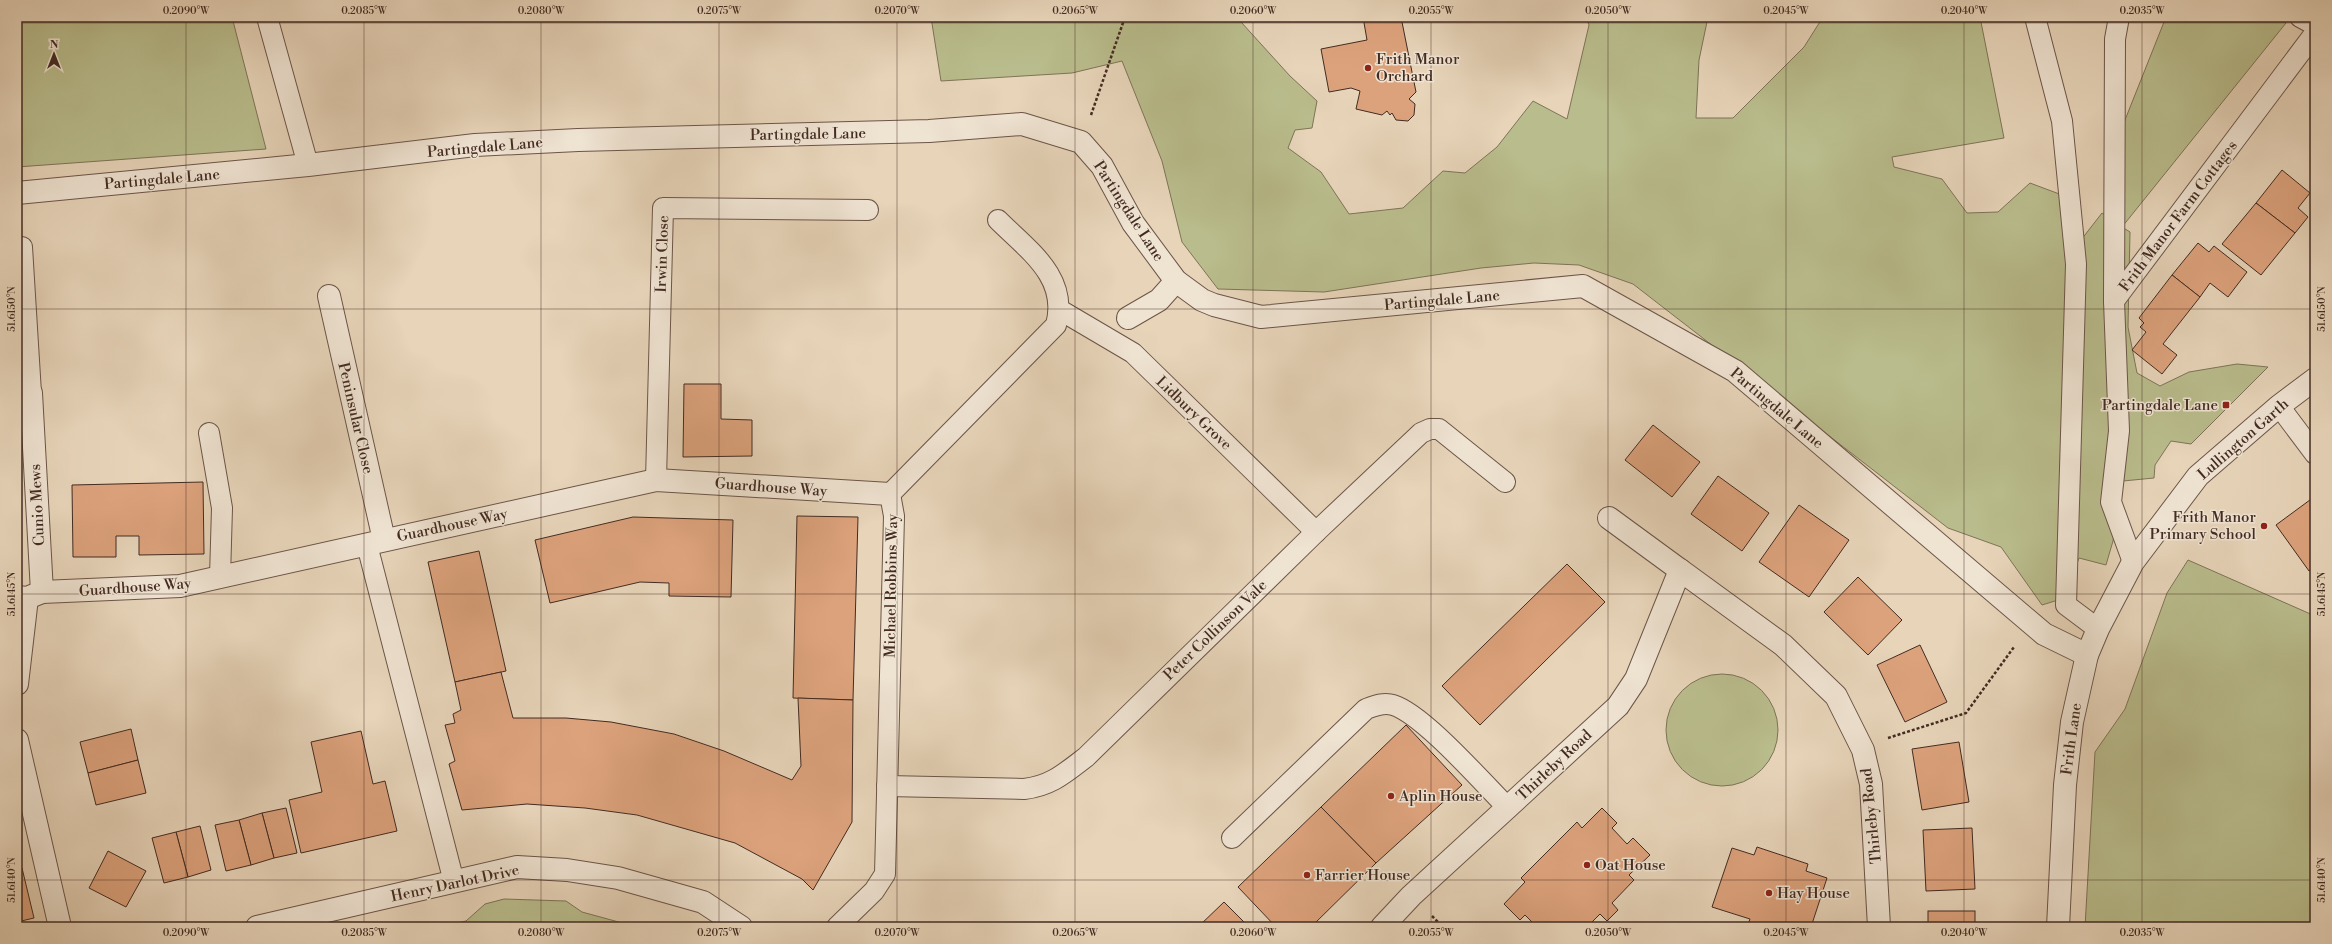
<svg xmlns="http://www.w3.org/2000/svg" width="2332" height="944" font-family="'Libre Bodoni',serif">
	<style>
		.green { fill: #b9bc8c; stroke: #7e7457 }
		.building { fill: #dca27c; stroke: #432b22 }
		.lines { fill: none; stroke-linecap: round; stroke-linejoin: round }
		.service-casing { stroke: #6c5548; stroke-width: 22 }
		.minor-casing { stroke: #6c5548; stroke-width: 24 }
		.tertiary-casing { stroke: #6c5548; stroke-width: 24 }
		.path { stroke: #432b22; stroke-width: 2.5; stroke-dasharray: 3 2; stroke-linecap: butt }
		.service { stroke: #efe3d2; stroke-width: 20 }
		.minor { stroke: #efe3d2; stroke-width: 22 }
		.tertiary { stroke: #efe3d2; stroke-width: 22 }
		.ticks { fill: none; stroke: #432b22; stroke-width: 1; stroke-opacity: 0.45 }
		.poi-dot { fill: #8f2418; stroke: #efe3d2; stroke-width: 1.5 }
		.labels { text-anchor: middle; stroke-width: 3; stroke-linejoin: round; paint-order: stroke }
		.poi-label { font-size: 15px; fill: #432b22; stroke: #efe3d2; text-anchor: start }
		.street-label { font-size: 15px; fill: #432b22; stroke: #efe3d2 }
		.neatline { fill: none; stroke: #432b22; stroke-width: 1.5 }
		.ticks-label { font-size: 10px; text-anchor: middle; fill: #432b22 }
	</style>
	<rect width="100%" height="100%" fill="#e7d4b9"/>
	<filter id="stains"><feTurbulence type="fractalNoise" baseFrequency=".005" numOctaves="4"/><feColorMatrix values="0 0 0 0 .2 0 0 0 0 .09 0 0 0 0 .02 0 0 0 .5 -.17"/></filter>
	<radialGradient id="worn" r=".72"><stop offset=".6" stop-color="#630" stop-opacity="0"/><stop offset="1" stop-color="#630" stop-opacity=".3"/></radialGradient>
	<g class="green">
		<polygon points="17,17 232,17 266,149 17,167"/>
		<polygon points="931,17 1241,17 1241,22 1290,76 1317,101 1312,128 1295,130 1288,148 1321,172 1349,214 1403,208 1443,171 1465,173 1497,147 1533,101 1567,119 1589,25 1586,17 1708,17 1699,60 1696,118 1733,118 1804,47 1823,17 1980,17 2004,138 1892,157 1894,167 1942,179 1967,213 1998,212 2030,183 2062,195 2081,240 2102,213 2119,225 2119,135 2166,17 2272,17 2286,23 2122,227 2130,232 2128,327 2137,373 2160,386 2189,372 2237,364 2268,367 2191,444 2171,441 2155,465 2154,478 2123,481 2113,541 2106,565 2079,558 2071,580 2071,596 2042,605 2001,547 1948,528 1633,284 1579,265 1534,263 1481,268 1324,292 1218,289 1182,242 1162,161 1122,61 1072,73 941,81"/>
		<polygon points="2188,560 2315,616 2315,927 2085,927 2095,752 2125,709 2167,593"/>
		<circle cx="1722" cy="730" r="56"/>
		<polygon points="504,899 566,901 582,912 637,927 439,927 466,921 485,904"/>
	</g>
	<g class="building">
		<polygon points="1363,17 1401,17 1416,92 1409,99 1415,104 1414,115 1408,121 1396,120 1392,113 1390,115 1387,111 1382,115 1356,109 1360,91 1351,88 1329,92 1321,49 1367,40"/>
		<polygon points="2315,168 2315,176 2311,173"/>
		<polygon points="2282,170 2310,193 2298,208 2308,217 2295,233 2256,203"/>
		<polygon points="2256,203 2295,233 2261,275 2222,244"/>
		<polygon points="2198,243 2209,252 2214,246 2247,272 2228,297 2210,283 2200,297 2172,275"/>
		<polygon points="2172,275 2200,297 2163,344 2177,355 2162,374 2132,350 2146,332 2140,327 2144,323 2139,318"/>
		<polygon points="684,384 721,384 721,419 752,420 752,456 683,457"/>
		<polygon points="1653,425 1700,462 1672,497 1625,460"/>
		<polygon points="1718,476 1769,513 1742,551 1691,514"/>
		<polygon points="203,482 204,554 139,555 139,536 116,536 116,557 73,557 72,485"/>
		<polygon points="2314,497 2315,567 2309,571 2276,525"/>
		<polygon points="1799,505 1849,540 1809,597 1759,562"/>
		<polygon points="797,516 858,517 853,700 793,698"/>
		<polygon points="633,517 733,520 731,597 669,596 669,583 640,582 550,603 535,540"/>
		<polygon points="479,551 506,671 455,682 428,562"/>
		<polygon points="1567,564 1605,602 1480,725 1442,686"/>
		<polygon points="1858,577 1902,620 1868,655 1824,612"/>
		<polygon points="1920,645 1947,702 1905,722 1877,665"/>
		<polygon points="501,672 513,718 566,718 611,722 674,734 724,751 792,780 801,766 798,698 853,700 852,822 813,890 802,879 735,843 637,815 585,808 527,804 462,810 449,764 455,761 445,725 455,723 453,714 461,710 455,682"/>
		<polygon points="1406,725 1462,785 1376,863 1321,807"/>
		<polygon points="131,729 138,760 88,773 80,742"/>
		<polygon points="361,731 373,784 385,781 397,831 301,853 289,800 322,792 311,742"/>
		<polygon points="1959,742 1969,802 1922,810 1912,749"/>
		<polygon points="138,760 146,793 96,805 88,773"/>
		<polygon points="1321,807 1376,863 1311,927 1276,927 1238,887"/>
		<polygon points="286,808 297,853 274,858 262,813"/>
		<polygon points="1602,808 1617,823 1612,828 1627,844 1633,838 1650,855 1629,875 1634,880 1612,903 1618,910 1607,921 1600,914 1587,927 1537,927 1525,915 1520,920 1504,904 1525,882 1521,878 1577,822 1582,828"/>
		<polygon points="262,813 274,858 251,865 239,820"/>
		<polygon points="239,820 251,865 226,871 215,825"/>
		<polygon points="200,826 211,870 188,877 176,832"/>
		<polygon points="1972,828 1975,889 1926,891 1923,830"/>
		<polygon points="176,832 188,877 164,883 152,838"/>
		<polygon points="1757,847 1808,864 1806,871 1827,878 1811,927 1747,927 1750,919 1712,907 1732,848 1754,855"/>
		<polygon points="108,851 146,871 126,907 89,888"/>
		<polygon points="22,868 34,918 17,922 17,869"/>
		<polygon points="1224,902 1249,927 1198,927"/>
		<rect x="1928" y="911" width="47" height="16"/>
	</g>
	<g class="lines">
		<defs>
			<g id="service">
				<polyline points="267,17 308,165"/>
				<polyline points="2035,17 2062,121 2076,264 2066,605 2098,629"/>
				<polyline points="2300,17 2315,25"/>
				<polyline points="2114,301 2115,39 2119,17"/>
				<polyline points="1060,310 1133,353 1316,532"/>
				<polyline points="17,394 31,393 22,247"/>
				<polyline points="2279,406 2315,454"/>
				<polyline points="209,433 222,508 220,577"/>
				<polyline points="656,480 663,208 868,210"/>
				<polyline points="367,545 454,882"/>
				<polyline points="2133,562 2111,502 2119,431 2114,301 2315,33"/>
				<path d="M887,786l137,3c27,-3 41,-16 62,-32l230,-225 105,-99 9,-4h9l66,53"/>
				<path d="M1232,838l134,-129c8,-3 18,-7 27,-4 30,9 90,78 115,103"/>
				<path d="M837,927l37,-36 11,-17 9,-358 -4,-22 166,-169c13,-48 -28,-75 -58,-105"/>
			</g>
			<g id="minor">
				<polyline points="17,193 308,165 475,145 578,140 929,131 1022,124 1081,142 1102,166 1133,223 1176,281 1202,300 1214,305 1261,317 1583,286 1735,371 2044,634 2087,655"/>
				<polyline points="329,296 384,540"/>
				<polyline points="1128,318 1159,300 1176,281"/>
				<polyline points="31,393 42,592"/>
				<polyline points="1609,518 1680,570"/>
				<polyline points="17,597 27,598 42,592 180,586 656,480 890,494"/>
				<polyline points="17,684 27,598"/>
				<polyline points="17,740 60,927"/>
				<polyline points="257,927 517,867 567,870 618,878 703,902 741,927"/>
				<polyline points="1382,927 1411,896 1618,706 1636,679 1680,570 1783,645 1836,696 1863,750 1871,784 1879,927"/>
			</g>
			<polyline id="tertiary" points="2058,927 2065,785 2072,722 2087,655 2098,629 2133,562 2198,476 2279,406 2315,379"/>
		</defs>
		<use href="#service" class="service-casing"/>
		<use href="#minor" class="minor-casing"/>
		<use href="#tertiary" class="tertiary-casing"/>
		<g class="path">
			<polyline points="1091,115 1125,17"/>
			<polyline points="1888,738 1966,713 2014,647"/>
			<polyline points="1432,916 1443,927"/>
		</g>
		<use href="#service" class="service"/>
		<use href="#minor" class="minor"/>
		<use href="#tertiary" class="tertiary"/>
	</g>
	<path class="ticks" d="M186,17v910M364,17v910M541,17v910M719,17v910M897,17v910M1075,17v910M1253,17v910M1431,17v910M1608,17v910M1786,17v910M1964,17v910M2142,17v910M17,23h2298M17,309h2298M17,594h2298M17,880h2298"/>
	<g class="poi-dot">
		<circle cx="1368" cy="68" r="4"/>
		<rect x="2222" y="401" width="8" height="8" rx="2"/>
		<circle cx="2264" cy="526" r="4"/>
		<circle cx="1391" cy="796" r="4"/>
		<circle cx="1587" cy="865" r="4"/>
		<circle cx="1307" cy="875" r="4"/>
		<circle cx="1769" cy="893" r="4"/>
	</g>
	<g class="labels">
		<g class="poi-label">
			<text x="1376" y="64">Frith Manor<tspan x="1376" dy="17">Orchard</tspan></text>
			<text x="2218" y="410" text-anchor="end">Partingdale Lane</text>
			<text x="2256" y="522" text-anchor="end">Frith Manor<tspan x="2256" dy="17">Primary School</tspan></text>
			<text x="1399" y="801">Aplin House</text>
			<text x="1595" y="870">Oat House</text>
			<text x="1315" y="880">Farrier House</text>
			<text x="1777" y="898">Hay House</text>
		</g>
		<g class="street-label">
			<text transform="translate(808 134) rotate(-1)" y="5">Partingdale Lane</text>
			<text transform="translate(485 147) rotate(-5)" y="5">Partingdale Lane</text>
			<text transform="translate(162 179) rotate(-5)" y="5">Partingdale Lane</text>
			<text transform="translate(1129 211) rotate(57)" y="5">Partingdale Lane</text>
			<text transform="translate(2178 216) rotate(-53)" y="5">Frith Manor Farm Cottages</text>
			<text transform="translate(662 254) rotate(-88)" y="5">Irwin Close</text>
			<text transform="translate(1442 300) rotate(-5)" y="5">Partingdale Lane</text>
			<text transform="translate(1777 408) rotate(40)" y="5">Partingdale Lane</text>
			<text transform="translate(1194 413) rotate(44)" y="5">Lidbury Grove</text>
			<text transform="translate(356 418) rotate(77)" y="5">Peninsular Close</text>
			<text transform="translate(2243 439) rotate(-41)" y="5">Lullington Garth</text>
			<text transform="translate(771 487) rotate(4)" y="5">Guardhouse Way</text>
			<text transform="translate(37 505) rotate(-93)" y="5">Cunio Mews</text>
			<text transform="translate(452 525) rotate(-12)" y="5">Guardhouse Way</text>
			<text transform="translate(891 586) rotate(-89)" y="5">Michael Robbins Way</text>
			<text transform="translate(135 587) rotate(-4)" y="5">Guardhouse Way</text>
			<text transform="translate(1215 630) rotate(-44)" y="5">Peter Collinson Vale</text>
			<text transform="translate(2071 739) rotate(-82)" y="5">Frith Lane</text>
			<text transform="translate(1554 765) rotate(-43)" y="5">Thirleby Road</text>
			<text transform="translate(1871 816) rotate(-96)" y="5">Thirleby Road</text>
			<text transform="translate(455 883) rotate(-12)" y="5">Henry Darlot Drive</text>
		</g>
	</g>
	<rect width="2332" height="944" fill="none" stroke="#e7d4b9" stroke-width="44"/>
	<g transform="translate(54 54)" stroke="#efe3d2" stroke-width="3" paint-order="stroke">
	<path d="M0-3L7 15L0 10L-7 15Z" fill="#432b22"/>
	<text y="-6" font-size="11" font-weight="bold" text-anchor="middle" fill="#432b22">N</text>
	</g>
	<rect x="22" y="22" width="2288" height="900" class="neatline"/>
	<g class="ticks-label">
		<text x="186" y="14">0.2090°W</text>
		<text x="364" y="14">0.2085°W</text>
		<text x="541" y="14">0.2080°W</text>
		<text x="719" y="14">0.2075°W</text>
		<text x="897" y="14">0.2070°W</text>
		<text x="1075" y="14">0.2065°W</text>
		<text x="1253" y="14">0.2060°W</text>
		<text x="1431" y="14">0.2055°W</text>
		<text x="1608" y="14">0.2050°W</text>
		<text x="1786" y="14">0.2045°W</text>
		<text x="1964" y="14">0.2040°W</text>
		<text x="2142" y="14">0.2035°W</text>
		<text transform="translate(11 309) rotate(-90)" y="4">51.6150°N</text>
		<text transform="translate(2321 309) rotate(-90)" y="4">51.6150°N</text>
		<text transform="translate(11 594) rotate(-90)" y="4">51.6145°N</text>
		<text transform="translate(2321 594) rotate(-90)" y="4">51.6145°N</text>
		<text transform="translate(11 880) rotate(-90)" y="4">51.6140°N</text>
		<text transform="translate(2321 880) rotate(-90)" y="4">51.6140°N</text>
		<text x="186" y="936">0.2090°W</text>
		<text x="364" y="936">0.2085°W</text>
		<text x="541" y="936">0.2080°W</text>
		<text x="719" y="936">0.2075°W</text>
		<text x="897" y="936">0.2070°W</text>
		<text x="1075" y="936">0.2065°W</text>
		<text x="1253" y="936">0.2060°W</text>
		<text x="1431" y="936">0.2055°W</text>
		<text x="1608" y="936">0.2050°W</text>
		<text x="1786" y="936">0.2045°W</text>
		<text x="1964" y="936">0.2040°W</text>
		<text x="2142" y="936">0.2035°W</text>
	</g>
	<rect width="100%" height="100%" filter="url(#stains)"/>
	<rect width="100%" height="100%" fill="url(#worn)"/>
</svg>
